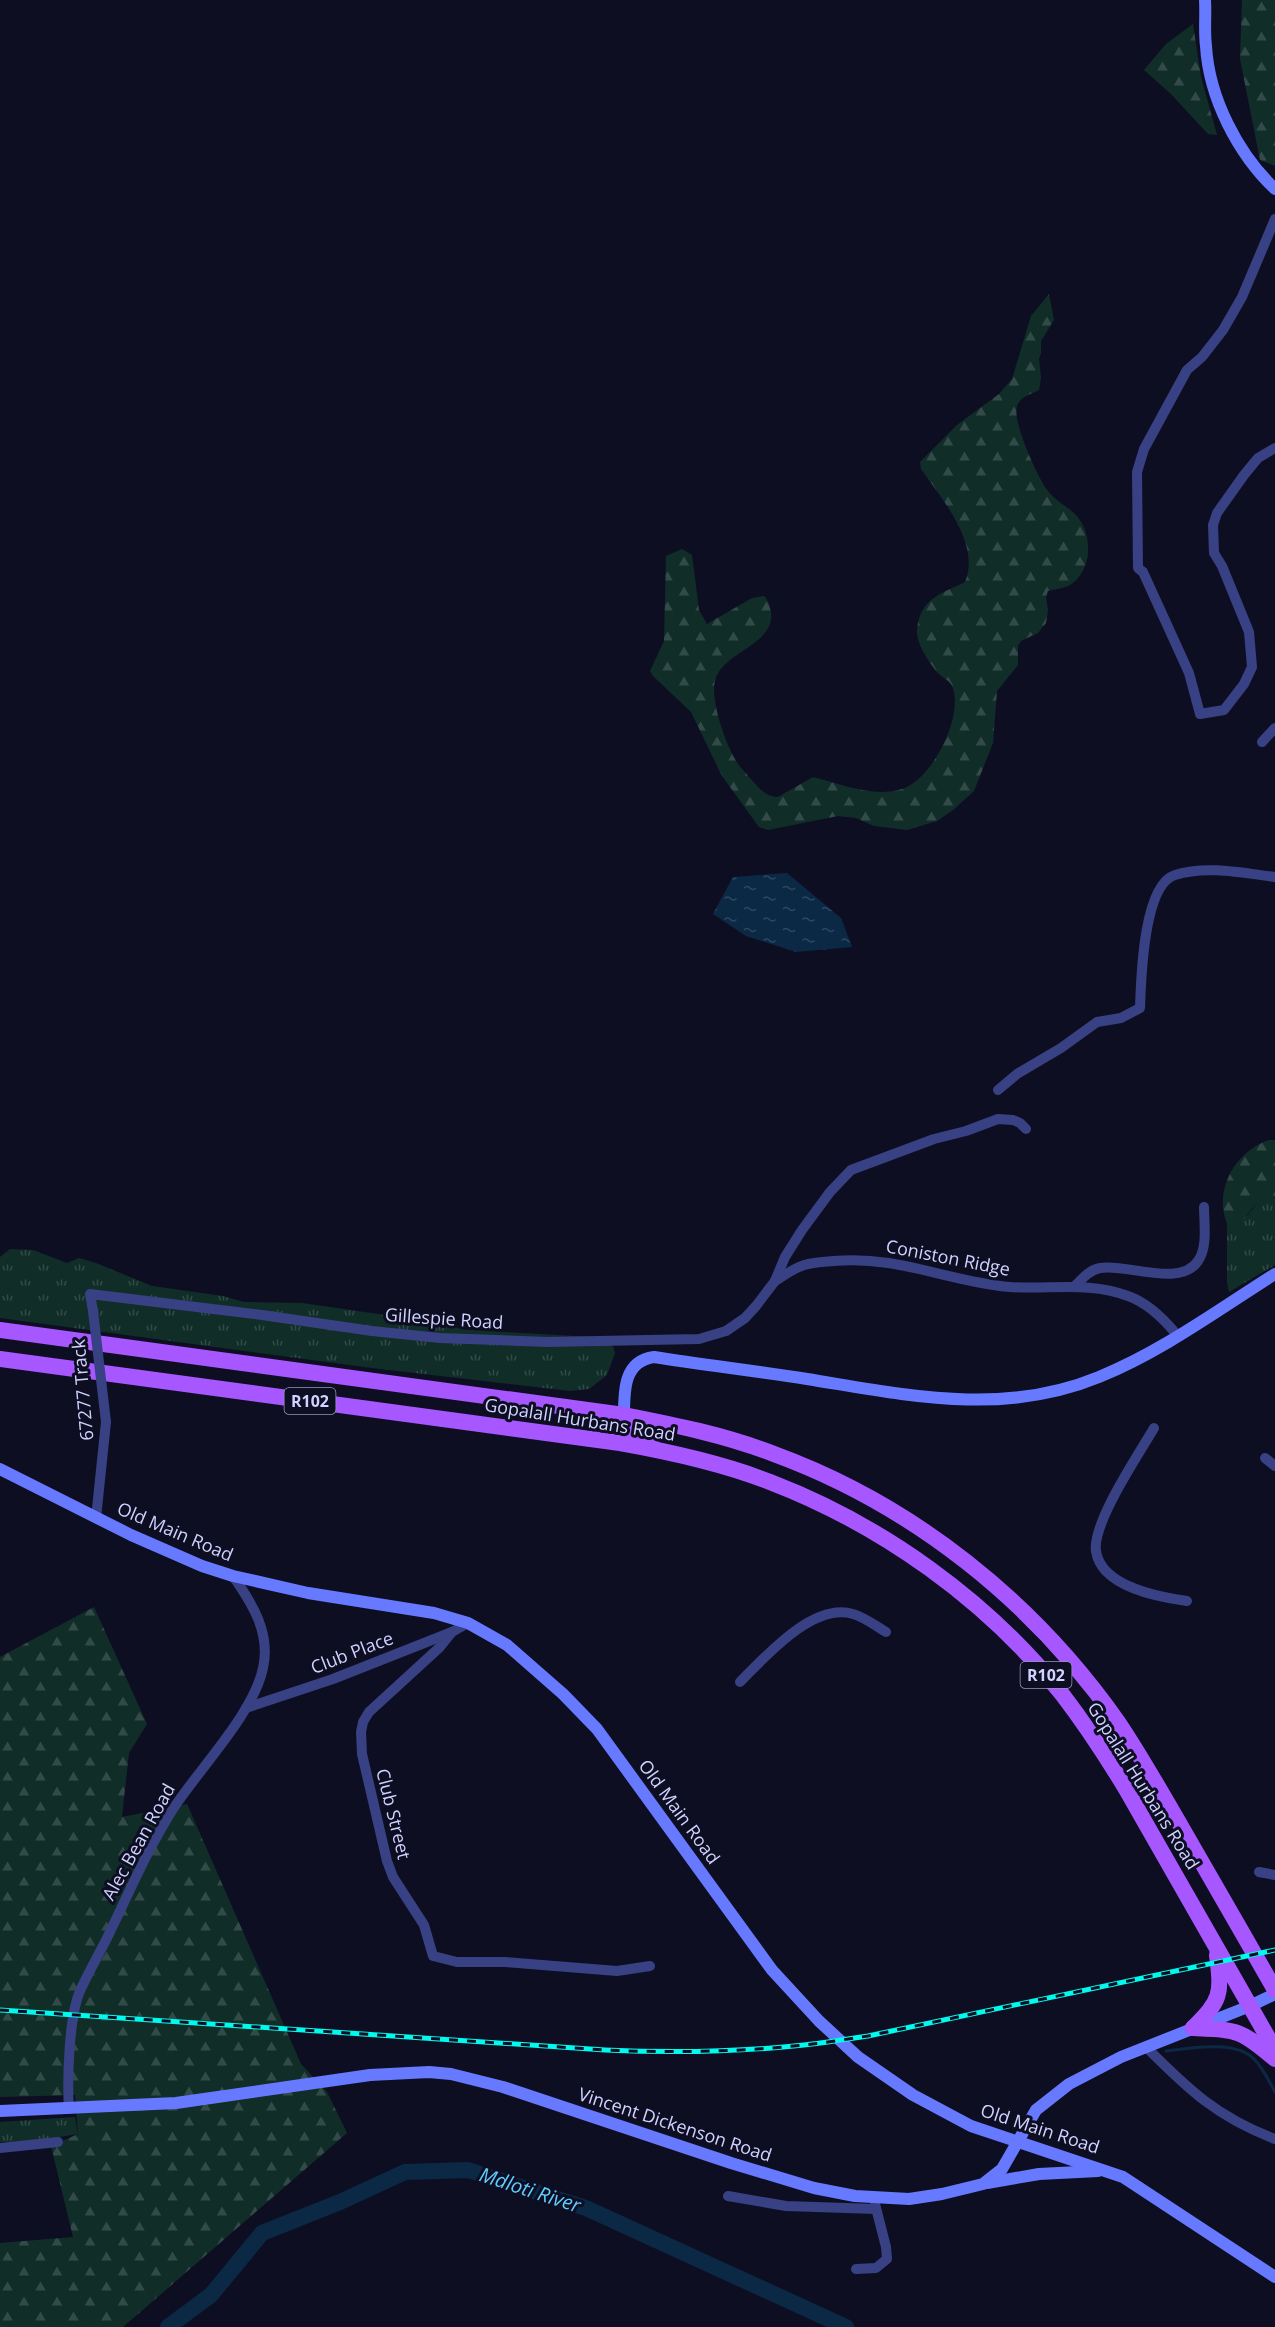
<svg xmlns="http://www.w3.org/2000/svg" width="1275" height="2327" font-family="'Open Sans',sans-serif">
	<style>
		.grass { fill: url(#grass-tufts) }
		.forest { fill: url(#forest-firs) }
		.water { fill: url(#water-ripples) }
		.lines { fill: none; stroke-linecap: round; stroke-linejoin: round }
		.stream { stroke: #0b2945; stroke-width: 3 }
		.river { stroke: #0b2945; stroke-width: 16 }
		.street { stroke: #384183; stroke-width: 10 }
		.secondary { stroke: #677aff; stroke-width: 12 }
		.primary { stroke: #a757ff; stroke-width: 16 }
		.rail-casing { stroke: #00fbee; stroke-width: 5 }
		.rail { stroke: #0e0e23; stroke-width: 3; stroke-dasharray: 9; stroke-linecap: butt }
		.street-bridge { stroke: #384183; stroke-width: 10 }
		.labels { text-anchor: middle; stroke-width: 6; stroke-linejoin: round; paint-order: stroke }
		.shield { fill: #0e0e23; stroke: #9697bd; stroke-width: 1.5 }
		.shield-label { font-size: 16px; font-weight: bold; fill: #d0d2ff }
		.street-label { font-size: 18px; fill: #d0d2ff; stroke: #0e0e23 }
		.water-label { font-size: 20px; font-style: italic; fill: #5ecdff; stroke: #0e0e23 }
	</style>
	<defs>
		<pattern id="grass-tufts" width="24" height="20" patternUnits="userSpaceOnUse" patternTransform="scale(1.5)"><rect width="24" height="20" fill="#112d28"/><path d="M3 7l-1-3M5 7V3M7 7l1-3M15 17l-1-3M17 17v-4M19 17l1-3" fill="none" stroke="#334b48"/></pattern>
		<pattern id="forest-firs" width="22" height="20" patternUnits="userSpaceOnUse" patternTransform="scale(1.5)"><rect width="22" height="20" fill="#112d28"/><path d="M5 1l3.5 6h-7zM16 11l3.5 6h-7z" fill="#334b48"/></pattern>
		<pattern id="water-ripples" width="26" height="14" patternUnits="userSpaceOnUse" patternTransform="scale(1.5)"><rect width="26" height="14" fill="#0b2945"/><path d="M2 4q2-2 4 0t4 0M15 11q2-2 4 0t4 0" fill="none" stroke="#2e4761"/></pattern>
	</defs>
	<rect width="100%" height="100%" fill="#0e0e23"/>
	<g class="grass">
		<polygon points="1269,1197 1275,1199 1275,1265 1229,1292 1227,1283 1227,1224 1229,1228 1248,1215 1259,1200"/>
		<polygon points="10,1249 33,1250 67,1263 79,1258 96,1263 152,1286 223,1296 244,1302 302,1303 426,1321 468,1330 610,1338 615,1353 607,1375 589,1389 570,1391 372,1368 0,1318 0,1257"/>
		<polygon points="75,2117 78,2134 29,2142 0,2142 0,2122"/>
	</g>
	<g class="forest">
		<polygon points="1242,0 1275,0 1275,166 1260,160 1240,59"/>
		<polygon points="1193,24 1201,77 1217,135 1208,134 1171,94 1144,70 1166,44"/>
		<path d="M1049,294l5,26 -13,21v12l-2,6 2,19 -2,12c-8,4 -19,7 -22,16 -5,15 19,67 28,81 8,13 21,18 31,28 16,18 17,51 -2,67 -6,6 -18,7 -26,9l-2,6 2,13 -2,13 -8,10 -17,8 -3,5v19l-21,26 -4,52 -19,48 -21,19 -16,11 -30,9 -33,-4 -18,-8 -18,-2 -70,14 -9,-3 -37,-51 -31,-64 -38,-36 -3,-5 14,-30 2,-85 16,-7 10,6 7,55 8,14 45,-26 12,-2c5,5 5,9 7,16 4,31 -41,38 -54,63 -10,18 8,67 18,84 3,7 10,12 14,18 8,9 16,20 29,20l35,-20c28,7 60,21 89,12 30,-9 63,-74 50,-103 -2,-5 -9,-8 -13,-12 -9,-10 -23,-30 -22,-44 3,-32 24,-36 48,-48 16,-38 -23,-83 -44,-113l-1,-7 37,-37 42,-31 13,-15 19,-63z"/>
		<path d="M1269,1140h6v59c-22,-8 -26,27 -46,29 -18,-35 6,-77 40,-88z"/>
		<polygon points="94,1607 147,1724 129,1753 122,1817 187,1804 301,2064 327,2092 347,2133 123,2327 0,2327 0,2243 73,2237 51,2146 78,2134 75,2095 0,2097 0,1657"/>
	</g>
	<polygon class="water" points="787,873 841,918 852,947 796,952 746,936 713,914 733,877"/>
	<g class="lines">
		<path class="stream" d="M1166,2051c24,-3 70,-11 88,8 9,9 15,22 21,33"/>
		<polyline class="river" points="168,2327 211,2295 262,2233 340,2202 405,2172 468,2170 586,2208 846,2327"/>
		<g class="street">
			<polyline points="1275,219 1242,297 1223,330 1202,357 1187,370 1144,449 1137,472 1138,568 1143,572 1189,673 1200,714 1224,710 1244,684 1252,667 1249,632 1222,566 1214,553 1213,525 1217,513 1244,475 1258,458 1275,448"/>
			<polyline points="1262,742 1275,728"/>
			<path d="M998,1090l19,-16 44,-26 36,-26 24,-4 19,-10c1,-28 3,-123 35,-133 31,-10 68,-2 100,2"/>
			<path d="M775,1281c8,-5 15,-10 24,-14 10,-5 24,-5 35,-6 64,-6 115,21 176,26 39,3 79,-6 118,9 20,7 36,23 49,39"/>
			<path d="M1074,1287c8,-8 15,-17 26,-19 25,-5 81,20 98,-7 10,-14 6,-38 6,-54"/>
			<polyline points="93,1311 90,1294 262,1315 372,1331 440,1338 548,1342 699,1339 726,1331 745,1318 756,1306 775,1281 785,1257 802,1230 830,1192 851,1170 934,1139 966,1131 998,1119 1013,1120 1020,1123 1026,1129"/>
			<path d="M1154,1428c-15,26 -62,95 -58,123 5,36 63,46 91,50"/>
			<polyline points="1265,1458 1275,1466"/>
			<polyline points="96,1518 106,1422"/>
			<polyline points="452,1632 440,1647 369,1712 363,1722 361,1732 362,1754 387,1861 393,1877 424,1925 433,1956 457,1962 505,1962 617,1971 650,1966"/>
			<path d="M740,1682c25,-25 73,-80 113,-68 11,3 23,12 33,18"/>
			<polyline points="246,1708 333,1679 452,1632 468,1623"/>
			<polyline points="1259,1872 1275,1875"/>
			<path d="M1146,2047c43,43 71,70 129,92"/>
			<path d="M69,2109c-2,-29 0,-93 11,-118 8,-18 18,-35 27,-53 21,-43 40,-88 66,-129 26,-40 81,-96 90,-141 8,-35 -11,-65 -30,-92"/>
			<polyline points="0,2148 58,2142"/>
			<polyline points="728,2196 786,2206 876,2209"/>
			<polyline points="856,2269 876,2268 887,2259 886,2247 875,2204"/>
		</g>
		<g class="secondary">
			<path d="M1205,0c1,15 -1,31 1,46 3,52 32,108 69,143"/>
			<path d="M624,1415c0,-25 0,-54 30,-58 51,8 102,14 153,22 99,16 195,38 292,-2 62,-25 119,-67 176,-103"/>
			<polyline points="0,1469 131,1535 202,1566 233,1576 308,1593 434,1613 468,1623 507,1645 563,1694 597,1729 772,1970 819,2021 858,2057 913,2095 971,2126 1123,2177 1275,2277"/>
			<polyline points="0,2111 176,2103 370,2075 429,2072 451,2074 503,2087 731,2163 814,2188 855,2196 909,2199 942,2194 983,2184 1002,2169 1036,2110 1069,2084 1121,2057 1250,2006 1275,1994"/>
			<polyline points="987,2183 1039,2174 1098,2171"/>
		</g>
		<g class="primary">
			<path d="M0,1330l624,85c51,10 101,20 150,39 139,51 259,147 344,268 23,34 43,70 64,106 31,53 62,108 93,162"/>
			<path d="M0,1359l620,84c51,9 102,20 150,39 112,43 217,118 292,212 23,30 44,62 64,95l149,261"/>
			<polyline points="624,1415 630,1429 653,1447"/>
			<path d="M1193,2028c45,2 47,1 82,31"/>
			<path d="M1193,2028c28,-28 29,-33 24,-73"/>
		</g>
		<defs>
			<path id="rail" d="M0,2010l605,40c66,3 133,2 199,-5 21,-2 43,-6 64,-9l407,-86"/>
		</defs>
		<use href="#rail" class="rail-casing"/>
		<use href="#rail" class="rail"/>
		<polyline class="street-bridge" points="93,1311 106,1422"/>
	</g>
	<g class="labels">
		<g class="shield">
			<rect x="284.5" y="1388" width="51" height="26" rx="4.5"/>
			<rect x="1020.5" y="1662" width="51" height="26" rx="4.5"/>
		</g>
		<g class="shield-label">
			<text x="310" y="1407">R102</text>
			<text x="1046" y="1681">R102</text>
		</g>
		<g class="street-label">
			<text transform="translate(948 1258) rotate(11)" y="6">Coniston Ridge</text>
			<text transform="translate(444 1319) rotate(4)" y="6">Gillespie Road</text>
			<text transform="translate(83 1390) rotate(-95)" y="6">67277 Track</text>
			<text transform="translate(580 1420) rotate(9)" y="6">Gopalall Hurbans Road</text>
			<text transform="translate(175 1532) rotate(23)" y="6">Old Main Road</text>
			<text transform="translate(352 1653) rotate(-21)" y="6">Club Place</text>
			<text transform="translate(1143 1786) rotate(58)" y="6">Gopalall Hurbans Road</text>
			<text transform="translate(679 1812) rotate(54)" y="6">Old Main Road</text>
			<text transform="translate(393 1814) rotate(76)" y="6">Club Street</text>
			<text transform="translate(139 1842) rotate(-61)" y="6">Alec Bean Road</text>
			<text transform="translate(675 2125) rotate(18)" y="6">Vincent Dickenson Road</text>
			<text transform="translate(1040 2129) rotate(18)" y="6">Old Main Road</text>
		</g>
		<g class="water-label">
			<text transform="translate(530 2190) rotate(18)" y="7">Mdloti River</text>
		</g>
	</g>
</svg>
